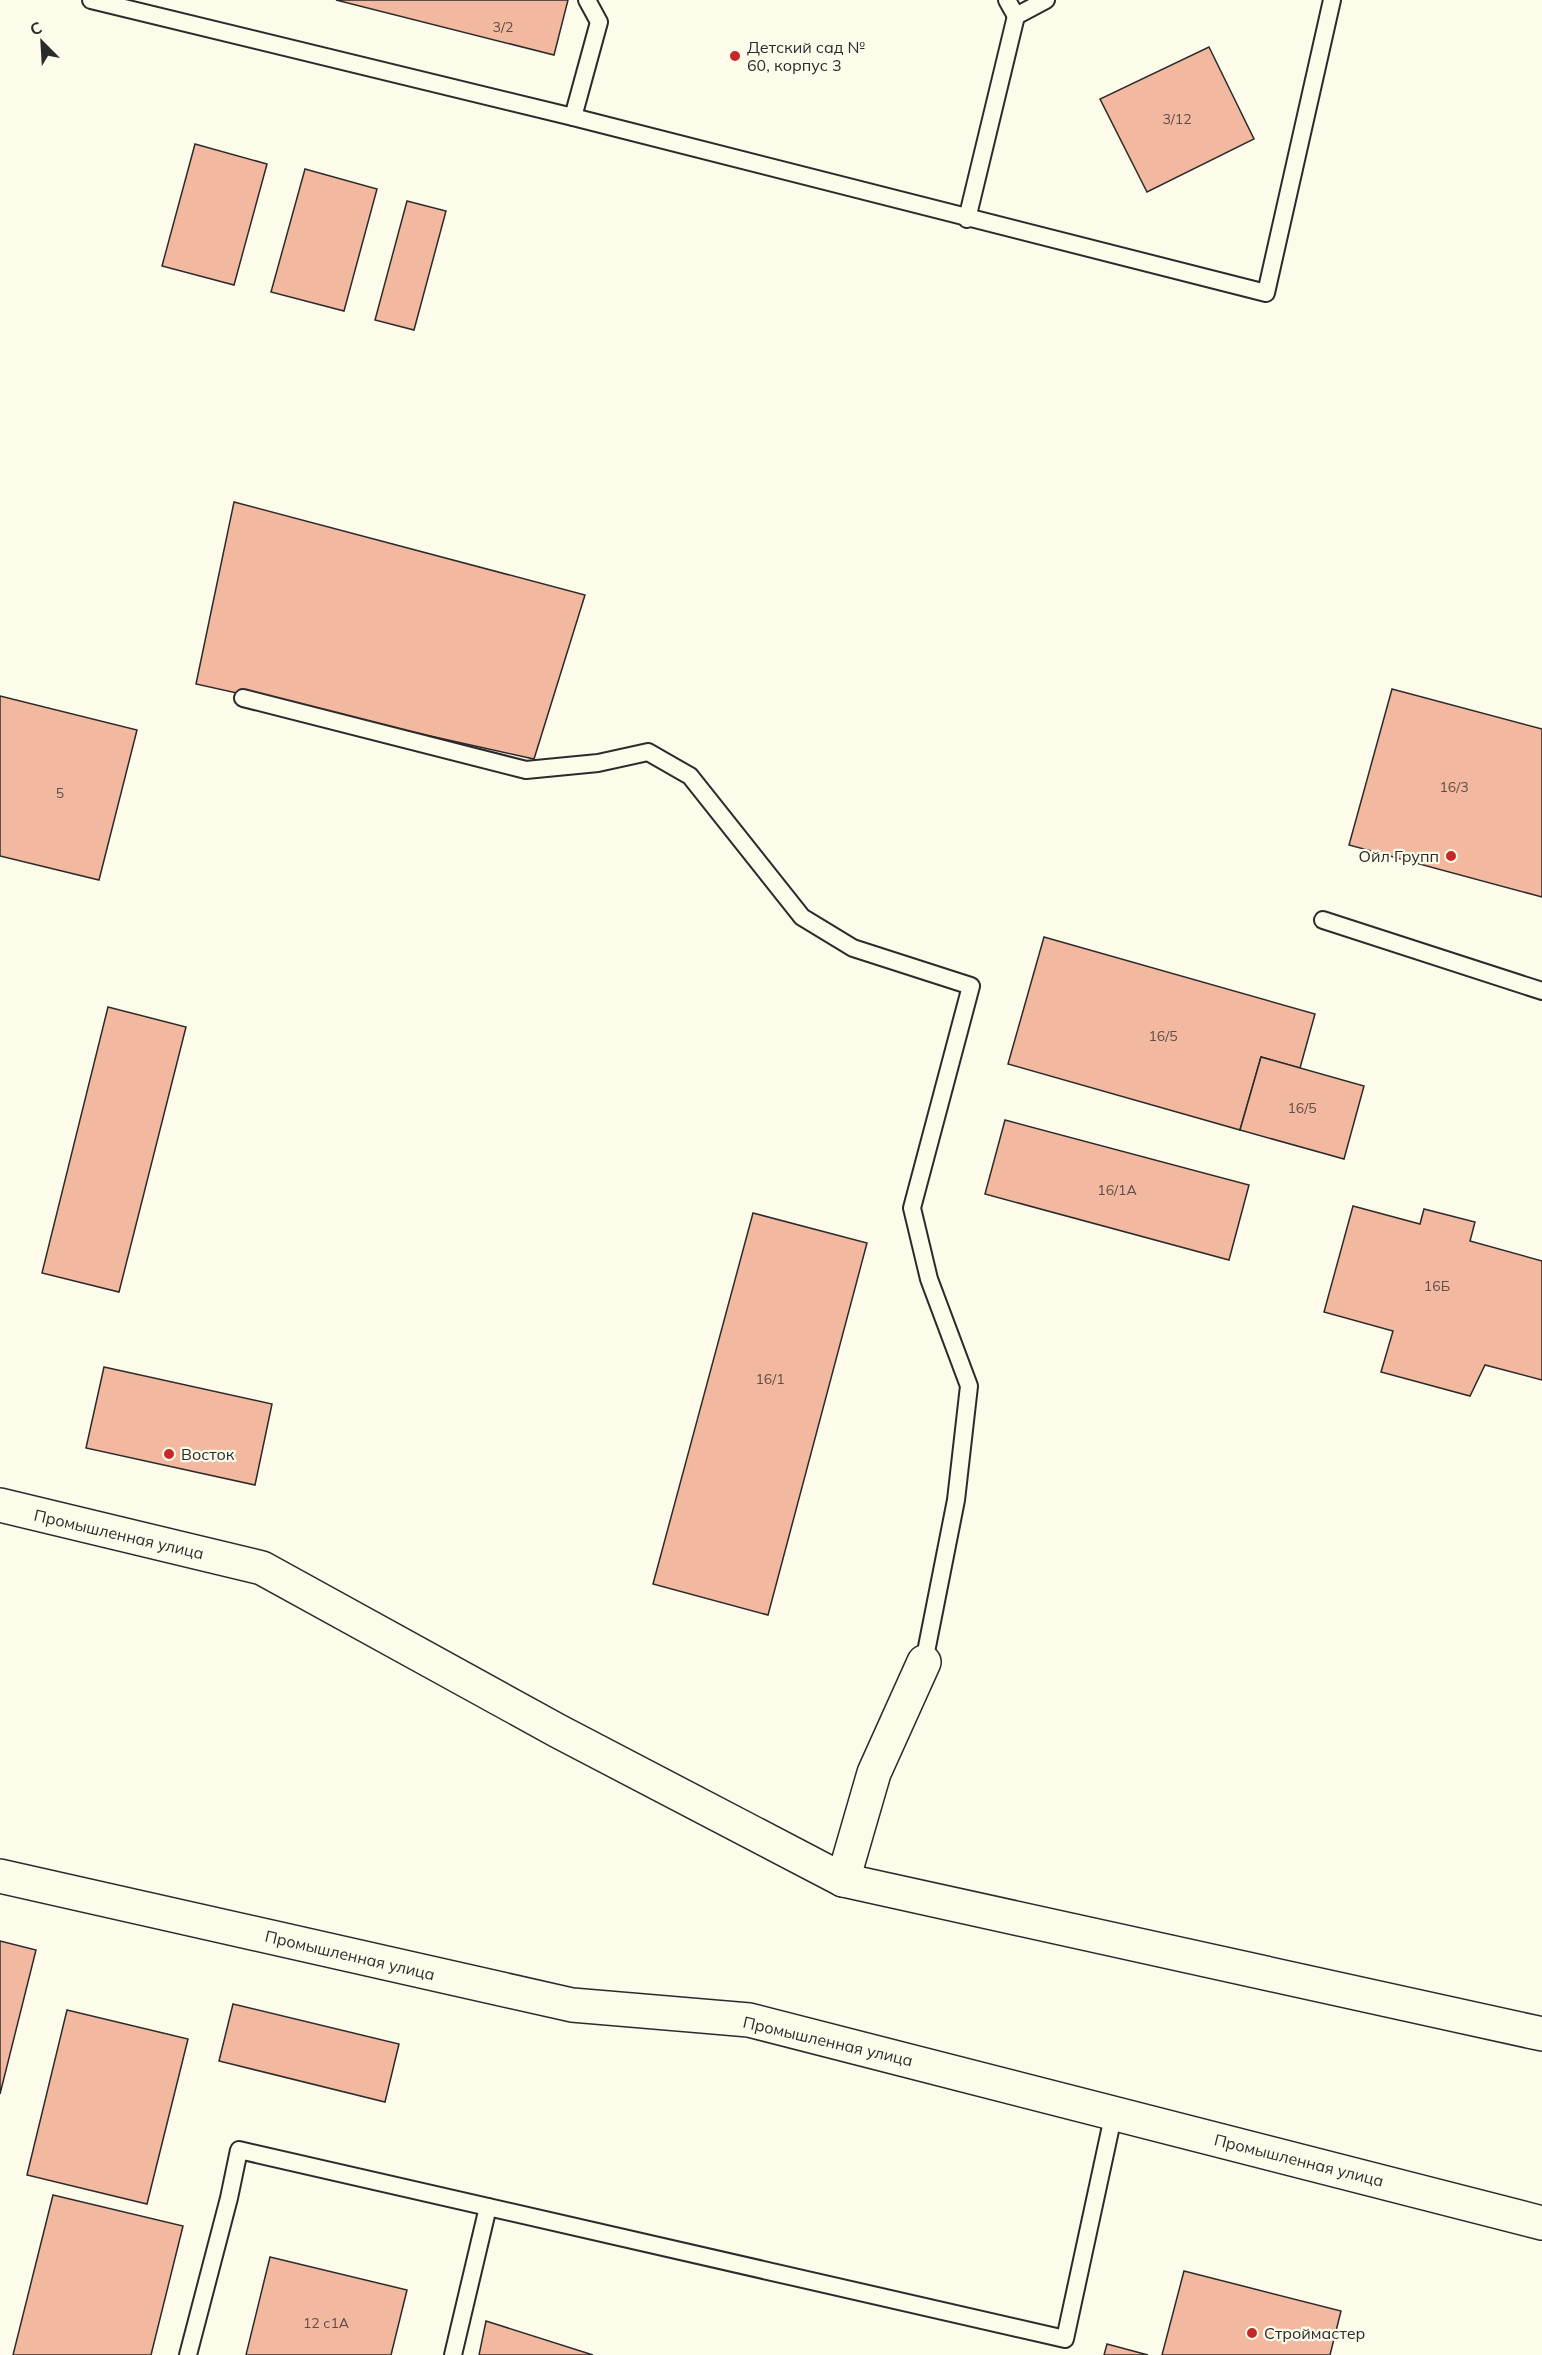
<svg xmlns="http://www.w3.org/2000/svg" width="1542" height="2355" font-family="Mulish,sans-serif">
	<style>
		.building { fill: #f2b8a0; stroke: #2b2b2b; stroke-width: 1.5 }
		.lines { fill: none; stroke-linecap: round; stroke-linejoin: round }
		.service-casing { stroke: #2b2b2b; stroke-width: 20 }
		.minor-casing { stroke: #2b2b2b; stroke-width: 36 }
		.service { stroke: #fdfbea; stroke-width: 16 }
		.minor { stroke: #fdfbea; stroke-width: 33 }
		.poi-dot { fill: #c62828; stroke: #fdfbea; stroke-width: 2 }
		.labels { text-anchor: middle; stroke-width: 4.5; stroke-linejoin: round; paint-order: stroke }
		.number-label { font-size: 14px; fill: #5d4e48 }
		.poi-label { font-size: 16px; fill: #2b2b2b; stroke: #fdfbea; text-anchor: start }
		.street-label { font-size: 16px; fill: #2b2b2b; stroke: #fdfbea }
	</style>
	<rect width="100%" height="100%" fill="#fdfbea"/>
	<g class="building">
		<polygon points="336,0 568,0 554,55"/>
		<polygon points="1209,47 1254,139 1147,192 1100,99"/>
		<polygon points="195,144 267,164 234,285 162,266"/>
		<polygon points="305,169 377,189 344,311 271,292"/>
		<polygon points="407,201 446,211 414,330 375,320"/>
		<polygon points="234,502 585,595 534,759 196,684"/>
		<polygon points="1392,689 1542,729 1542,897 1349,845"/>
		<polygon points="0,696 137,730 99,880 0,856"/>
		<polygon points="1044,937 1315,1014 1300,1068 1261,1057 1240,1130 1008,1064"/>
		<polygon points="108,1007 186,1027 119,1292 42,1273"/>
		<polygon points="1261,1057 1364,1086 1344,1159 1240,1130"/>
		<polygon points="1005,1120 1249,1185 1229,1260 985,1194"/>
		<polygon points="1353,1206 1420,1224 1424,1209 1475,1222 1470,1241 1542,1261 1542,1380 1485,1365 1470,1396 1381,1372 1393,1331 1324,1312"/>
		<polygon points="753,1213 867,1243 768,1615 653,1584"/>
		<polygon points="104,1367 272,1404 255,1485 86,1448"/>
		<polygon points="0,1941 36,1950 0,2094"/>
		<polygon points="233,2004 399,2044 385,2102 219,2061"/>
		<polygon points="67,2010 188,2039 147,2204 27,2175"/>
		<polygon points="53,2195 183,2226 151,2355 13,2355"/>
		<polygon points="270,2257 407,2290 391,2355 246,2355"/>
		<polygon points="1184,2271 1341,2311 1330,2355 1162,2355"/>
		<polygon points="486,2321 593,2355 479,2355"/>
		<polygon points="1107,2344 1148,2355 1104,2355"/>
	</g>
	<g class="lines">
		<defs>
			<g id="service">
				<polyline points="91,0 573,117 599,22 587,0"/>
				<polyline points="1007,0 1016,16 1046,0"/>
				<polyline points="573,117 1266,293 1332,0"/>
				<polyline points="967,219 1016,16"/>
				<polyline points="243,698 526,770 598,763 648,752 690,776 802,917 853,948 971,986 912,1208 929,1279 969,1386 956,1500 924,1662"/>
				<polyline points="1323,920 1542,991"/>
				<polyline points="188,2355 229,2198 239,2150 1065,2339 1114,2112"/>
				<polyline points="453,2355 488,2207"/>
			</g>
			<g id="minor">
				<polyline points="0,1505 262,1568 558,1731 843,1880 1542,2034"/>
				<polyline points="0,1876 572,2005 749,2020 1542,2223"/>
				<polyline points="843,1880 874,1773 924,1662"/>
			</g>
		</defs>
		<use href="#service" class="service-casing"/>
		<use href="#minor" class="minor-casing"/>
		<use href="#service" class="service"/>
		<use href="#minor" class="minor"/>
	</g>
	<g class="poi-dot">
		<circle cx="735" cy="56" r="6"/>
		<circle cx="1451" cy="856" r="6"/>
		<circle cx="169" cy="1454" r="6"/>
		<circle cx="1252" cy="2333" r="6"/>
	</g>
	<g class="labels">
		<g class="number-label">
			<text x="503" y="32">3/2</text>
			<text x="1177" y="124">3/12</text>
			<text x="1454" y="792">16/3</text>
			<text x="60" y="798">5</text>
			<text x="1163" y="1041">16/5</text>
			<text x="1302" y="1113">16/5</text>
			<text x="1117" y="1195">16/1А</text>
			<text x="1437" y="1291">16Б</text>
			<text x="770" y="1384">16/1</text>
			<text x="326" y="2328">12 с1А</text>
		</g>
		<g class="poi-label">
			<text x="747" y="53">Детский сад №<tspan x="747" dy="18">60, корпус 3</tspan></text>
			<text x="1439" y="862" text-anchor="end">Ойл Групп</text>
			<text x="181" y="1460">Восток</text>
			<text x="1264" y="2339">Строймастер</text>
		</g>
		<g class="street-label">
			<text transform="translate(119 1534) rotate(13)" y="6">Промышленная улица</text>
			<text transform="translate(350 1955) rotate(13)" y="6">Промышленная улица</text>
			<text transform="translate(828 2041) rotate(13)" y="6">Промышленная улица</text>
			<text transform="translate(1299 2160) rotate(14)" y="6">Промышленная улица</text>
		</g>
	</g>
	<g transform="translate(42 42) rotate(336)" stroke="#fdfbea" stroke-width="4.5" paint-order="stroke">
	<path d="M0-4.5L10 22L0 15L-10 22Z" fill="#2b2b2b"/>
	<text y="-9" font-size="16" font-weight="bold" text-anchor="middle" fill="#2b2b2b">С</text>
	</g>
</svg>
